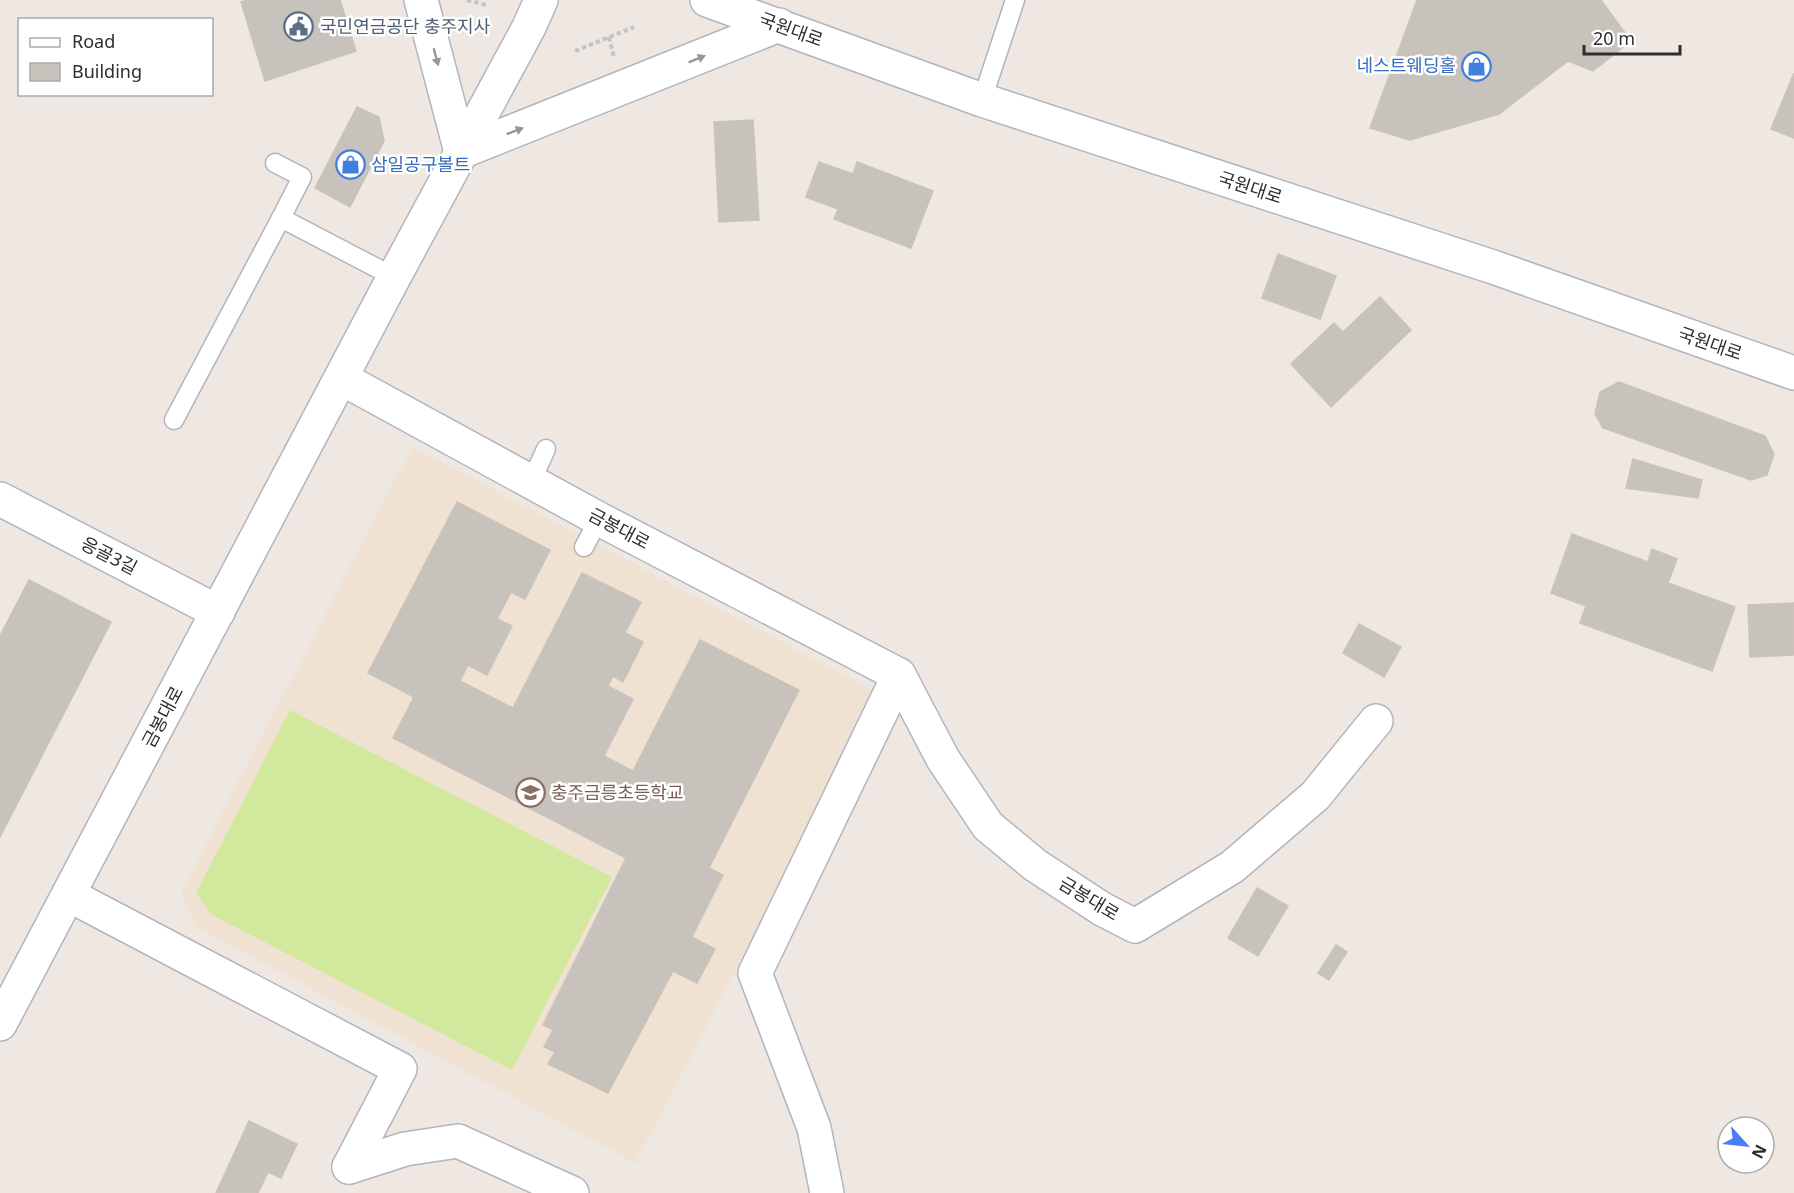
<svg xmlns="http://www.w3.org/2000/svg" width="1794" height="1193" font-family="'Noto Sans','Noto Sans KR',sans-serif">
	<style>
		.education { fill: #efe2d2 }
		.pitch { fill: #d2e99d }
		.building { fill: #c7c2bc; stroke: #cac3bb; stroke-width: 1.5 }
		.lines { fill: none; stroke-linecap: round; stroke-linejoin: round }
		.lane-casing { stroke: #b2b5bd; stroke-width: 21 }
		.street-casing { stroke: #b2b5bd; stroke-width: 36 }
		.secondary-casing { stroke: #b2b5bd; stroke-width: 36 }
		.path { stroke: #c4c4c4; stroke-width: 4; stroke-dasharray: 4.5 3; stroke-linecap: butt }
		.lane { stroke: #fff; stroke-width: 18 }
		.street { stroke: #fff; stroke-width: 33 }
		.secondary { stroke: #fff; stroke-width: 33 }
		.oneway { fill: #969696 }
		.labels { text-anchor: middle; stroke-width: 5; stroke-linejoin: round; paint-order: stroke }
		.service-label { font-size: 18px; fill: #4e5e75; stroke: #fff; text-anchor: start }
		.street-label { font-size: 18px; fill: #2e2e2e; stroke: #fff }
		.shop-label { font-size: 18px; fill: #366cbe; stroke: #fff; text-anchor: end }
		.education-label { font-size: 18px; fill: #785e54; stroke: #fff; text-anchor: start }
	</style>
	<rect width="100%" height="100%" fill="#eee7e2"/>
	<polygon class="education" points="412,447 881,694 635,1163 197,927 181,892"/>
	<polygon class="pitch" points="290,710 612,877 512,1070 212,915 196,893"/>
	<g class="building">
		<polygon points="247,0 340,0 356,51 265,81 241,2"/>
		<polygon points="1417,0 1601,0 1631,41 1593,71 1568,61 1499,114 1410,140 1370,128"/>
		<polygon points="1794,73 1794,138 1771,129"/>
		<polygon points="357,107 379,117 384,141 350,207 315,188"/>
		<polygon points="753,120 759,220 719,222 714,122"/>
		<polygon points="819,162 853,174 857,162 933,191 911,248 834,219 838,209 806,197"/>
		<polygon points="1278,254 1336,276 1320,319 1262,298"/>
		<polygon points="1380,297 1411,330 1331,407 1291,364 1334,323 1343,332"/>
		<polygon points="1619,382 1765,436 1774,454 1767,475 1751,480 1603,428 1595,414 1600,392"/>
		<polygon points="1633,459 1702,480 1698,498 1626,488"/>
		<polygon points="457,502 550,550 525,599 511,592 497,619 512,626 487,675 468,665 460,681 513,708 582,573 641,602 625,633 643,642 623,682 613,676 608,686 633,699 604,756 633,771 700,640 799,690 709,868 723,875 692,937 715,949 697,983 673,971 608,1093 548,1064 555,1052 544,1047 553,1030 543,1025 626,858 393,738 414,697 368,673"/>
		<polygon points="1572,534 1648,562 1652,549 1677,559 1668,583 1735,607 1712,671 1580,623 1586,606 1551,593"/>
		<polygon points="29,580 111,622 0,837 0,636"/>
		<polygon points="1794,603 1794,655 1750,657 1748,605"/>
		<polygon points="1359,624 1401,647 1384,677 1343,653"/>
		<polygon points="1257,888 1288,906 1258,956 1228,938"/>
		<polygon points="1336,945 1347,952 1329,980 1318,973"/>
		<polygon points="249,1121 297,1144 281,1178 268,1172 258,1193 216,1193"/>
	</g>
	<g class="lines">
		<defs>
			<g id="lane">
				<polyline points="982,100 1015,0"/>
				<polyline points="275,163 302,177 281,218"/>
				<polyline points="174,420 281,218 394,277"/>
				<polyline points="531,482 546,449"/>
				<polyline points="584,547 599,519"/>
			</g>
			<g id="street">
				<polyline points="341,378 599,519 899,675 943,759 988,826 1035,865 1102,909 1135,926 1232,867 1315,796 1376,721"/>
				<polyline points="0,499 218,612"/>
				<polyline points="69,895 400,1069 349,1167"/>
				<polyline points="349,1167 405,1149 458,1141 572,1193"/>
				<polyline points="827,1193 814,1128 755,973 899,675"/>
			</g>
			<g id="secondary">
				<polyline points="421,0 461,152"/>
				<polyline points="707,0 982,100 1493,267 1794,373"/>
				<polyline points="461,152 779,25"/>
				<polyline points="0,1024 394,277 529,27 541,0"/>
			</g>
		</defs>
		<use href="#lane" class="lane-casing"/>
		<use href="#street" class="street-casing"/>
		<use href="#secondary" class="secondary-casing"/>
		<g class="path">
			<polyline points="467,0 486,5"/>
			<polyline points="609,37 614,57"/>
			<polyline points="575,51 634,27"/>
		</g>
		<use href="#lane" class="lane"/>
		<use href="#street" class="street"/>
		<use href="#secondary" class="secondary"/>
	</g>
	<defs><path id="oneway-solid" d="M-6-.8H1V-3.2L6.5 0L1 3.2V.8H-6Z" transform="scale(1.5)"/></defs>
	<g class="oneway">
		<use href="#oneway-solid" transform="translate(436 57) rotate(75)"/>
		<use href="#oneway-solid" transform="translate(697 59) rotate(-22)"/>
		<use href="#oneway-solid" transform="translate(515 131) rotate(-21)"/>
	</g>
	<defs>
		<symbol id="civic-ring" viewBox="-11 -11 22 22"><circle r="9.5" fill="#fff" stroke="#5c6f8a" stroke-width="1.5"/><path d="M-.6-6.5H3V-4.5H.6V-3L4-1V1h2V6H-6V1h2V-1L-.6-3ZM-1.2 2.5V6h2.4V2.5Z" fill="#5c6f8a"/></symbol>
		<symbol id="shop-ring" viewBox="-11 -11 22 22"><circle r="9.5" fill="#fff" stroke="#3f7fe0" stroke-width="1.5"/><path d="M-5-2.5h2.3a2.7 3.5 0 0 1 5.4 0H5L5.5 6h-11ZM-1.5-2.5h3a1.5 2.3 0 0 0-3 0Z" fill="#3f7fe0"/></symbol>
		<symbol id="school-ring" viewBox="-11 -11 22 22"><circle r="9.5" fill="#fff" stroke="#8d6e63" stroke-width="1.5"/><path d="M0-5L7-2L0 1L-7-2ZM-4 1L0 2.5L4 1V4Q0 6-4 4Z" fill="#8d6e63"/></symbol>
	</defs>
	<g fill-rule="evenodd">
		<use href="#civic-ring" x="282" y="10" width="33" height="33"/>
		<use href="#shop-ring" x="1460" y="50" width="33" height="33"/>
		<use href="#shop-ring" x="334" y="148" width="33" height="33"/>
		<use href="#school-ring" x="514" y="776" width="33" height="33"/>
	</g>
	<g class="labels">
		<g class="service-label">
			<text x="320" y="33">국민연금공단 충주지사</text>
		</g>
		<g class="street-label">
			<text transform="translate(791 30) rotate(20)" y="6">국원대로</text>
			<text transform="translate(1250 188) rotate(18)" y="6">국원대로</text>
			<text transform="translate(1710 344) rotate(19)" y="6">국원대로</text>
			<text transform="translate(619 529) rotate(28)" y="6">금봉대로</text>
			<text transform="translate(109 556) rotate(27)" y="6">응골3길</text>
			<text transform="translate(163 717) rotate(-62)" y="6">금봉대로</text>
			<text transform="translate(1089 899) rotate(31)" y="6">금봉대로</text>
		</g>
		<g class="shop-label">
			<text x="1456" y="72">네스트웨딩홀</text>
			<text x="371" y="171" text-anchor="start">삼일공구볼트</text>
		</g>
		<g class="education-label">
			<text x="551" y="799">충주금릉초등학교</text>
		</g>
	</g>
	<rect x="18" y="18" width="195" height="78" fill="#ffffff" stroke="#ababab" stroke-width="1.5"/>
	<rect x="30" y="38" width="30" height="9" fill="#ffffff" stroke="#ababab" stroke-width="1.5"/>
	<text x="72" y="48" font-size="18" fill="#2e2e2e">Road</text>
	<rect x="30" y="63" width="30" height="18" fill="#c7c2bc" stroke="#ababab" stroke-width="1.5"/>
	<text x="72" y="78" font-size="18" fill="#2e2e2e">Building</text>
	<g transform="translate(1746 1145) rotate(117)"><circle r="28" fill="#ffffff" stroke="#ababab" stroke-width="1.5"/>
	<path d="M0-4.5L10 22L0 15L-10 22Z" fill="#497ef4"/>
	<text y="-9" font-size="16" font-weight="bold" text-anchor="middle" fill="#2e2e2e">N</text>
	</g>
	<path d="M1584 45v9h96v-9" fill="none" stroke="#2e2e2e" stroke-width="3"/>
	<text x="1593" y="45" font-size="18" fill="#2e2e2e" stroke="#ffffff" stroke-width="4.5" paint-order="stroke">20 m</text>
</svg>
